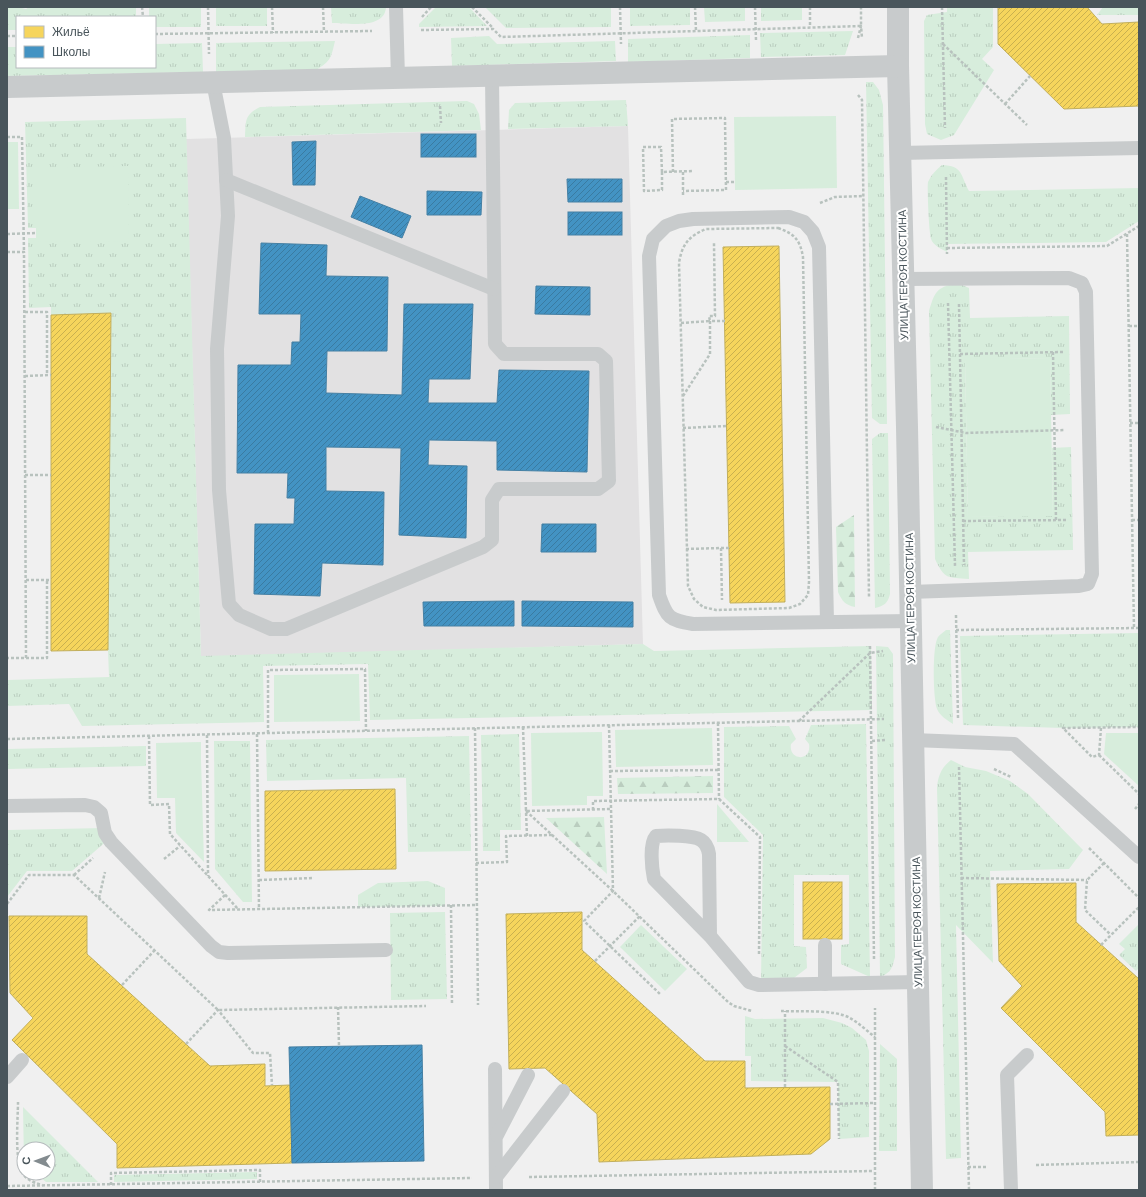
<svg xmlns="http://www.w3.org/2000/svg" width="1146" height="1197" font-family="Barlow,sans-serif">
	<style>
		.education { fill: #e2e1e2 }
		.grass { fill: url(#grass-tufts) }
		.forest { fill: url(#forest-firs) }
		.park { fill: #d7eddc }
		.homes { fill: url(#homes-hatch); stroke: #c2af5c }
		.schools { fill: url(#schools-hatch); stroke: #4580a4 }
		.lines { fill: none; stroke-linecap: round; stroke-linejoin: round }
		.path { stroke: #b8c2be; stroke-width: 2.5; stroke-dasharray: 3 2; stroke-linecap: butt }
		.lane { stroke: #c8cbcc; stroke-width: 14 }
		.street { stroke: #c8cbcc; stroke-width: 22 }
		.labels { text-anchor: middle; stroke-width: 4; stroke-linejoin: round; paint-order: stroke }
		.street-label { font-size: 11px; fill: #49555b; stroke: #fff }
	</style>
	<defs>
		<pattern id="grass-tufts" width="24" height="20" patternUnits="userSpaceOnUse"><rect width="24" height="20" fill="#d7eddc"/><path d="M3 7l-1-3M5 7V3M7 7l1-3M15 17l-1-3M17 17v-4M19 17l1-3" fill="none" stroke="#bacdbf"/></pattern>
		<pattern id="forest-firs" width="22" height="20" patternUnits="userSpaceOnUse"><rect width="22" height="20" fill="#d7eddc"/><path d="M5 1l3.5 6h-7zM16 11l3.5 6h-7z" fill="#bacdbf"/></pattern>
		<pattern id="homes-hatch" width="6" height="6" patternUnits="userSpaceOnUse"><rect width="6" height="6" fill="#f6d55c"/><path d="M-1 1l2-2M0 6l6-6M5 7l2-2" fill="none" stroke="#c9b04f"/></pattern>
		<pattern id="schools-hatch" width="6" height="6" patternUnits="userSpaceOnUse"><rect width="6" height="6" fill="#4393c3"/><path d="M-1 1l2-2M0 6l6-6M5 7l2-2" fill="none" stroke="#3a7ba1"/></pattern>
	</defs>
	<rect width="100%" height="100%" fill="#f0f0f0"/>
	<polygon class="education" points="628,126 643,644 201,657 186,139"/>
	<g class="grass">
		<polygon points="7,7 18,7 26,9 29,7 136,7 136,17 17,17 17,30 7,30"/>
		<polygon points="149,7 201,7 201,27 155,27 155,17 149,17"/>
		<rect x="216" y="7" width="51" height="19"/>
		<path d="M331,7h55c-1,23 -39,16 -54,16z"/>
		<polygon points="436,7 469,7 487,26 419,27 419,24"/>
		<polygon points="485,7 611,7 611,27 506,28"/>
		<polygon points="630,7 690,7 690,25 630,26"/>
		<polygon points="704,7 745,7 745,21 705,22"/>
		<polygon points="761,7 802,7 802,20 761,21"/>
		<polygon points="947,7 993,7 993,47 982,59 994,70 954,135 941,140 927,134 925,124 924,21 927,15 947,12"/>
		<polygon points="1103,7 1139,7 1139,15 1097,15"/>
		<polygon points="853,31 845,55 761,57 760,33"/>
		<polygon points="750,35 750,58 628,62 628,39"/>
		<polygon points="489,36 497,44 615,41 616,61 452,66 451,38"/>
		<path d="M335,41c-4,17 -4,20 -19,29l-100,3v-30z"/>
		<polygon points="202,43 203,72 7,76 7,47 17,47 17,67 155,67 155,44"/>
		<polygon points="866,82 873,82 879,90 883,105 887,424 880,424 872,418"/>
		<polygon points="626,100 628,126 508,129 509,110 515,103"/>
		<path d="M467,101l7,3 5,10 2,16 -236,7c1,-16 -1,-22 15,-30z"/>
		<polygon points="186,118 201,656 643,644 654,651 871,646 872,710 370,720 368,664 263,666 264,722 82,726 69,704 7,706 7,680 109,677 108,650 111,313 51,315 51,307 29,308 28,238 36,238 37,242 36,168 36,228 28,228 25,122"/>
		<path d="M942,165c21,1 18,9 27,26l170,-3v33l-33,21 -158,2 -1,8c-6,-3 -14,-7 -16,-13 -2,-6 -4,-51 -3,-57 3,-7 8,-12 14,-17z"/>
		<path d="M953,284l9,1 7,3 1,30 99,-2 1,98 -19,1 -1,-57 -85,2 3,157 85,-2 -1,-67 19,-1 2,103 -105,2 1,27c-22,-2 -24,1 -34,-20l-6,-248c5,-16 6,-23 24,-27z"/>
		<path d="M880,433h8l2,161c-2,9 -6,12 -15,14l-3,-169z"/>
		<path d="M946,630h4l3,94c-6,-4 -13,-8 -16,-15 -4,-11 -5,-63 1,-72 2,-3 6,-5 8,-7z"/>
		<polygon points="1139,633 1139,727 1063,728 963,725 960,636"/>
		<path d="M876,646l12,1 5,7 2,303c-3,11 -3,15 -15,20z"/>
		<path d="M866,724l4,253 -29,-13v-19l8,-1v-69h-55v71l12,1 1,21 -17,13h-29l2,-146 -39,-38v-70l65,-1 7,13 -5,5c-3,17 21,18 18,0l-4,-5 6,-14z"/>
		<polygon points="519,734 521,830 500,830 500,851 483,851 481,735"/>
		<polygon points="469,736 471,851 408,852 406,778 267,781 266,740"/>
		<polygon points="214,741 250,741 252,902 243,902 215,869"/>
		<polygon points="146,746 146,766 7,769 7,749"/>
		<path d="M951,760l14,7 21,4 24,10 18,13 55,56 -14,19 -79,2 3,92 -37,-38 5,233 -15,1 -9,-371c1,-12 4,-20 14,-28z"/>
		<polygon points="717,804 749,842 717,842"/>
		<polygon points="104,828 109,839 72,871 27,871 7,897 7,830"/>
		<polygon points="428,881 445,888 445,906 358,907 358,895 378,883"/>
		<polygon points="445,912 447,999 391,1000 390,913"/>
		<polygon points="1139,924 1139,968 1136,971 1119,955 1125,949 1119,944"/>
		<polygon points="641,925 687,969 665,991 620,947"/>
		<polygon points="745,1016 755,1019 823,1018 842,1023 852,1028 866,1040 869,1051 869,1137 839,1139 838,1082 751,1081 751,1056 745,1056"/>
		<polygon points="880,1044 897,1059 897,1151 879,1151"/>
		<polygon points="23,1107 98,1182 46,1182 35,1173 48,1173 48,1149 24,1149 24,1163"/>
		<polygon points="257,1172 257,1179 114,1182 114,1175"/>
	</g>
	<g class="forest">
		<path d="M854,515l1,92c-10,-2 -13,-6 -17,-15l-2,-65z"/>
		<polygon points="713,776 713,793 618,794 617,778"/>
		<polygon points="604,817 607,874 546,818"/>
	</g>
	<g class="park">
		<polygon points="836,116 837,188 735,190 734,117"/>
		<polygon points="7,142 18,142 19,209 7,209"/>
		<polygon points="128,166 129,241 36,242 36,168"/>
		<polygon points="1050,358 1053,516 968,517 965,359"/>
		<polygon points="359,674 360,721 274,722 274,675"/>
		<polygon points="712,728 713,765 616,767 615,730"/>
		<polygon points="602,732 603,796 587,796 587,805 532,806 531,733"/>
		<polygon points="1106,733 1139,733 1139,786 1104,754"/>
		<polygon points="201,742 201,759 204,862 176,833 175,798 157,798 156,743"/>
	</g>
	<g class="homes">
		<polygon points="998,7 1087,7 1102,24 1139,22 1139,106 1064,109 998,44"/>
		<polygon points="779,246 785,602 730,603 723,247"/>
		<polygon points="111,313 108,650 51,651 51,315"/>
		<polygon points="395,789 396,869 265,871 265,791"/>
		<rect x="803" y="882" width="39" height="57"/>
		<polygon points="1076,883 1076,922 1139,979 1139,1135 1106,1136 1105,1112 1001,1008 1022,986 999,961 997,884"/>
		<polygon points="582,912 582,950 705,1061 745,1061 745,1088 830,1087 830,1139 811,1154 599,1162 597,1114 545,1068 509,1069 506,914"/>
		<polygon points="9,916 87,916 87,954 210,1066 265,1064 265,1086 290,1085 292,1163 117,1168 117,1144 12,1040 33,1018 10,993"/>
	</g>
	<g class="schools">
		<rect x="421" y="134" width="55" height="23"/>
		<polygon points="316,141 315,185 293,185 292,142"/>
		<polygon points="567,179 622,179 622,202 568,202"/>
		<polygon points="427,191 482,192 481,215 427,215"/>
		<polygon points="360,196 411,216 402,238 351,217"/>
		<rect x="568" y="212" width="54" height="23"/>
		<polygon points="261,243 327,245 326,276 388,277 387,351 327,351 326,393 402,395 404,304 473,304 470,379 429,379 428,403 497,403 499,370 589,371 587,472 497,470 497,441 429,440 428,465 467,466 466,538 399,535 401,448 326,447 326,491 384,492 383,565 322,563 320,596 254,594 255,524 294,524 295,498 287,498 288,473 237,473 238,365 291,365 292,342 300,342 301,314 259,314"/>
		<polygon points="536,286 590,287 590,315 535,314"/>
		<polygon points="542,524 596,524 596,552 541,552"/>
		<polygon points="514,601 514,626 424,626 423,602"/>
		<polygon points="522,601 633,602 633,627 522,626"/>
		<polygon points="422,1045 424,1161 292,1163 289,1047"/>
	</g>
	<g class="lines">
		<g class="path">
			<polyline points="142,7 143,17"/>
			<polyline points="208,7 209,54"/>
			<polyline points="272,7 273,33"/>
			<polyline points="323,7 324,32"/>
			<polyline points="472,7 493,28"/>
			<polyline points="620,7 621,44"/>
			<polyline points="695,7 696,31"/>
			<polyline points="755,7 756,40"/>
			<polyline points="810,7 810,27"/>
			<polyline points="942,7 945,128"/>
			<polyline points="422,17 431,7"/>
			<polyline points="421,30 493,29 501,37 861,26 861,7"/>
			<polyline points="155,34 372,31"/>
			<polyline points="7,36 17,36"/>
			<polyline points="858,38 861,26 862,38"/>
			<polyline points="943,44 1027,125"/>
			<polyline points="858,95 862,100 869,597"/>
			<polyline points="1005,104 1030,76"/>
			<polyline points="440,106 441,123"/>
			<polyline points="7,137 22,137 24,252"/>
			<polyline points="662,172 661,147 643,147 644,191 662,190 662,172 693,171"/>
			<polyline points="673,172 672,119 725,118 726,190 683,191"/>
			<polyline points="683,172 683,196"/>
			<polyline points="946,177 947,254"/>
			<polyline points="726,182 735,182"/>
			<polyline points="820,203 835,197 864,196"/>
			<path d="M778,228c17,6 22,12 25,29l6,325 -1,13 -8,9 -11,4 -73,2 -13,-3 -9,-8 -6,-13 -9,-323c3,-19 10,-27 27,-34z"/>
			<polyline points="7,234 37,233"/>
			<polyline points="1127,234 1134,628"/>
			<polyline points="947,248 1107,246 1139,226"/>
			<polyline points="7,252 24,252 26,658 7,658"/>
			<polyline points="948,303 955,566"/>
			<polyline points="959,304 964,565"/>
			<polyline points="25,312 47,312 47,375"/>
			<polyline points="681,323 710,321 709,316 715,316 714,243"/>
			<polyline points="1129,326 1139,326"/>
			<polyline points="1053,352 1056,520"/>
			<polyline points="960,354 1063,352"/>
			<polyline points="25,376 51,375"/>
			<polyline points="683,396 710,354 710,321 725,321"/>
			<polyline points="1130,423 1139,423"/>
			<polyline points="936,427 966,433 1065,430"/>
			<polyline points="683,428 726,426"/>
			<polyline points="25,475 51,475"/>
			<polyline points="1132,520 1139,520"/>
			<polyline points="963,521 1067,520"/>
			<polyline points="721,548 729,548"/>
			<polyline points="686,549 721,548 722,600"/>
			<polyline points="26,580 51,580"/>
			<polyline points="956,615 958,718"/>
			<polyline points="956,630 1139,628"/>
			<polyline points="870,646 874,959"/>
			<polyline points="26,658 47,658 47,580"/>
			<polyline points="799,721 870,653 883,651"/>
			<polyline points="718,723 719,799"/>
			<polyline points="609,725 613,891 584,921 661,995"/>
			<polyline points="523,727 526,811 611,809"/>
			<polyline points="475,728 478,1005"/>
			<polyline points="1101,728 1099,755 1092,757 1063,728 1139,727"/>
			<polyline points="268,733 268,670 365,669 366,731"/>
			<polyline points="257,734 259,909"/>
			<polyline points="207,735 208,876"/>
			<polyline points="149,736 150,805 169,804 170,834 238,909"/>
			<polyline points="7,739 884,719"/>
			<polyline points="872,741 885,740"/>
			<polyline points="1099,755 1139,794"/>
			<polyline points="959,767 969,1190"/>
			<polyline points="994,769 1011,777"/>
			<polyline points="610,771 719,770"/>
			<polyline points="1135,809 1139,804"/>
			<polyline points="593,810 593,801 719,799 760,837 759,955"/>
			<polyline points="527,836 526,811 613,891 728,1002 734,1006 752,1011"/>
			<polyline points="1089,848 1139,898"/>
			<polyline points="164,859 180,846"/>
			<polyline points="476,863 507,862 506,836 552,835"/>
			<polyline points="1104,863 1087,880 1085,910 1111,935"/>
			<polyline points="74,875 93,858"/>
			<polyline points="961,878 1087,880"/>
			<polyline points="259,880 314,878"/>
			<polyline points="225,895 209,910 477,905"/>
			<polyline points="99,898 105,872"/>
			<polyline points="7,904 29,875 74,875 218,1010 426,1006"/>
			<polyline points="451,905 452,1005"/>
			<polyline points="1101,945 1139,907"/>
			<polyline points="595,961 640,916"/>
			<polyline points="122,985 154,951"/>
			<polyline points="338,1007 339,1046"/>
			<path d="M781,1011c19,1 53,-2 69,7 9,5 17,13 25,19"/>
			<polyline points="186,1044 218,1010 253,1053 270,1053 272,1085"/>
			<polyline points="785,1046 838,1082 839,1139"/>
			<polyline points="785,1087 785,1011"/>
			<path d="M18,1102c0,16 -4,60 5,72 4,6 12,9 19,11"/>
			<polyline points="830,1104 874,1103"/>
			<polyline points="1036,1165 1139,1162"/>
			<polyline points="968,1167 987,1167"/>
			<polyline points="529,1177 874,1171"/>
			<polyline points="111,1185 111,1173 260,1170 260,1182"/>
			<polyline points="7,1186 472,1178"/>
			<polyline points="875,1190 875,1008"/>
		</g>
		<g class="lane">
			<polyline points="396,7 398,78"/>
			<polyline points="213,82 224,138 228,216 217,349 219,490 229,604 239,615 271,629 286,629 483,547 492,540 492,500 499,489 598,489 609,481 606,361 598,354 504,354 495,344 492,76"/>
			<polyline points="900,153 1139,148"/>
			<polyline points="226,180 494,289"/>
			<polyline points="903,279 1069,278 1082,283 1086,292 1092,574 1088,584 1079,586 910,592"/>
			<path d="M827,622l-8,-375 -6,-15 -9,-10 -15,-5 -96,2 -14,2 -13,5 -13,13 -4,17 10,339c8,23 10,25 34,29l218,-3"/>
			<polyline points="913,740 1014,744 1139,857"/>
			<polyline points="7,806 85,805 94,807 101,813 105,833 111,842 211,946 219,952 228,953 386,950"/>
			<path d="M710,936l-56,-57c-2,-10 -5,-35 2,-43 10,-1 37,-1 45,4 5,3 7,8 8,14l1,82 39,46 10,3 159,-3"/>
			<polyline points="825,945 825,984"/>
			<polyline points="495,1069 496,1190"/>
			<polyline points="7,1077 22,1060"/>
			<polyline points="497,1135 528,1075"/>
			<polyline points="496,1177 563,1091"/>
			<polyline points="1011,1190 1007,1075 1027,1055"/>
		</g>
		<g class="street">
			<polyline points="898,7 898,66 907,427 922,1190"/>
			<polyline points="7,87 898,66"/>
		</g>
	</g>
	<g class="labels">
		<g class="street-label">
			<text transform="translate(903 275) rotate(-91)" y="4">УЛИЦА ГЕРОЯ КОСТИНА</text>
			<text transform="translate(910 598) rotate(-91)" y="4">УЛИЦА ГЕРОЯ КОСТИНА</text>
			<text transform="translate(917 922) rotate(-91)" y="4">УЛИЦА ГЕРОЯ КОСТИНА</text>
		</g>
	</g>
	<rect width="1146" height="1197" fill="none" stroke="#49555b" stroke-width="16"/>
	<rect x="16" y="16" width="140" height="52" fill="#ffffff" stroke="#b6bbbd"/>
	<rect x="24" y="26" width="20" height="12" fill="#f6d55c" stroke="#b6bbbd"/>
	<text x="52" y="36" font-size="12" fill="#49555b">Жильё</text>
	<rect x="24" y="46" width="20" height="12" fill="#4393c3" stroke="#b6bbbd"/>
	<text x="52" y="56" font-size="12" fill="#49555b">Школы</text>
	<g transform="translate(36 1161) rotate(271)"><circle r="19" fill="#ffffff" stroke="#b6bbbd"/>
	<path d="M0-3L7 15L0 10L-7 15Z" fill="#838b8f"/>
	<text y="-6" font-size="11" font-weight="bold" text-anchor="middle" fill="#49555b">С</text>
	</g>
</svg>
